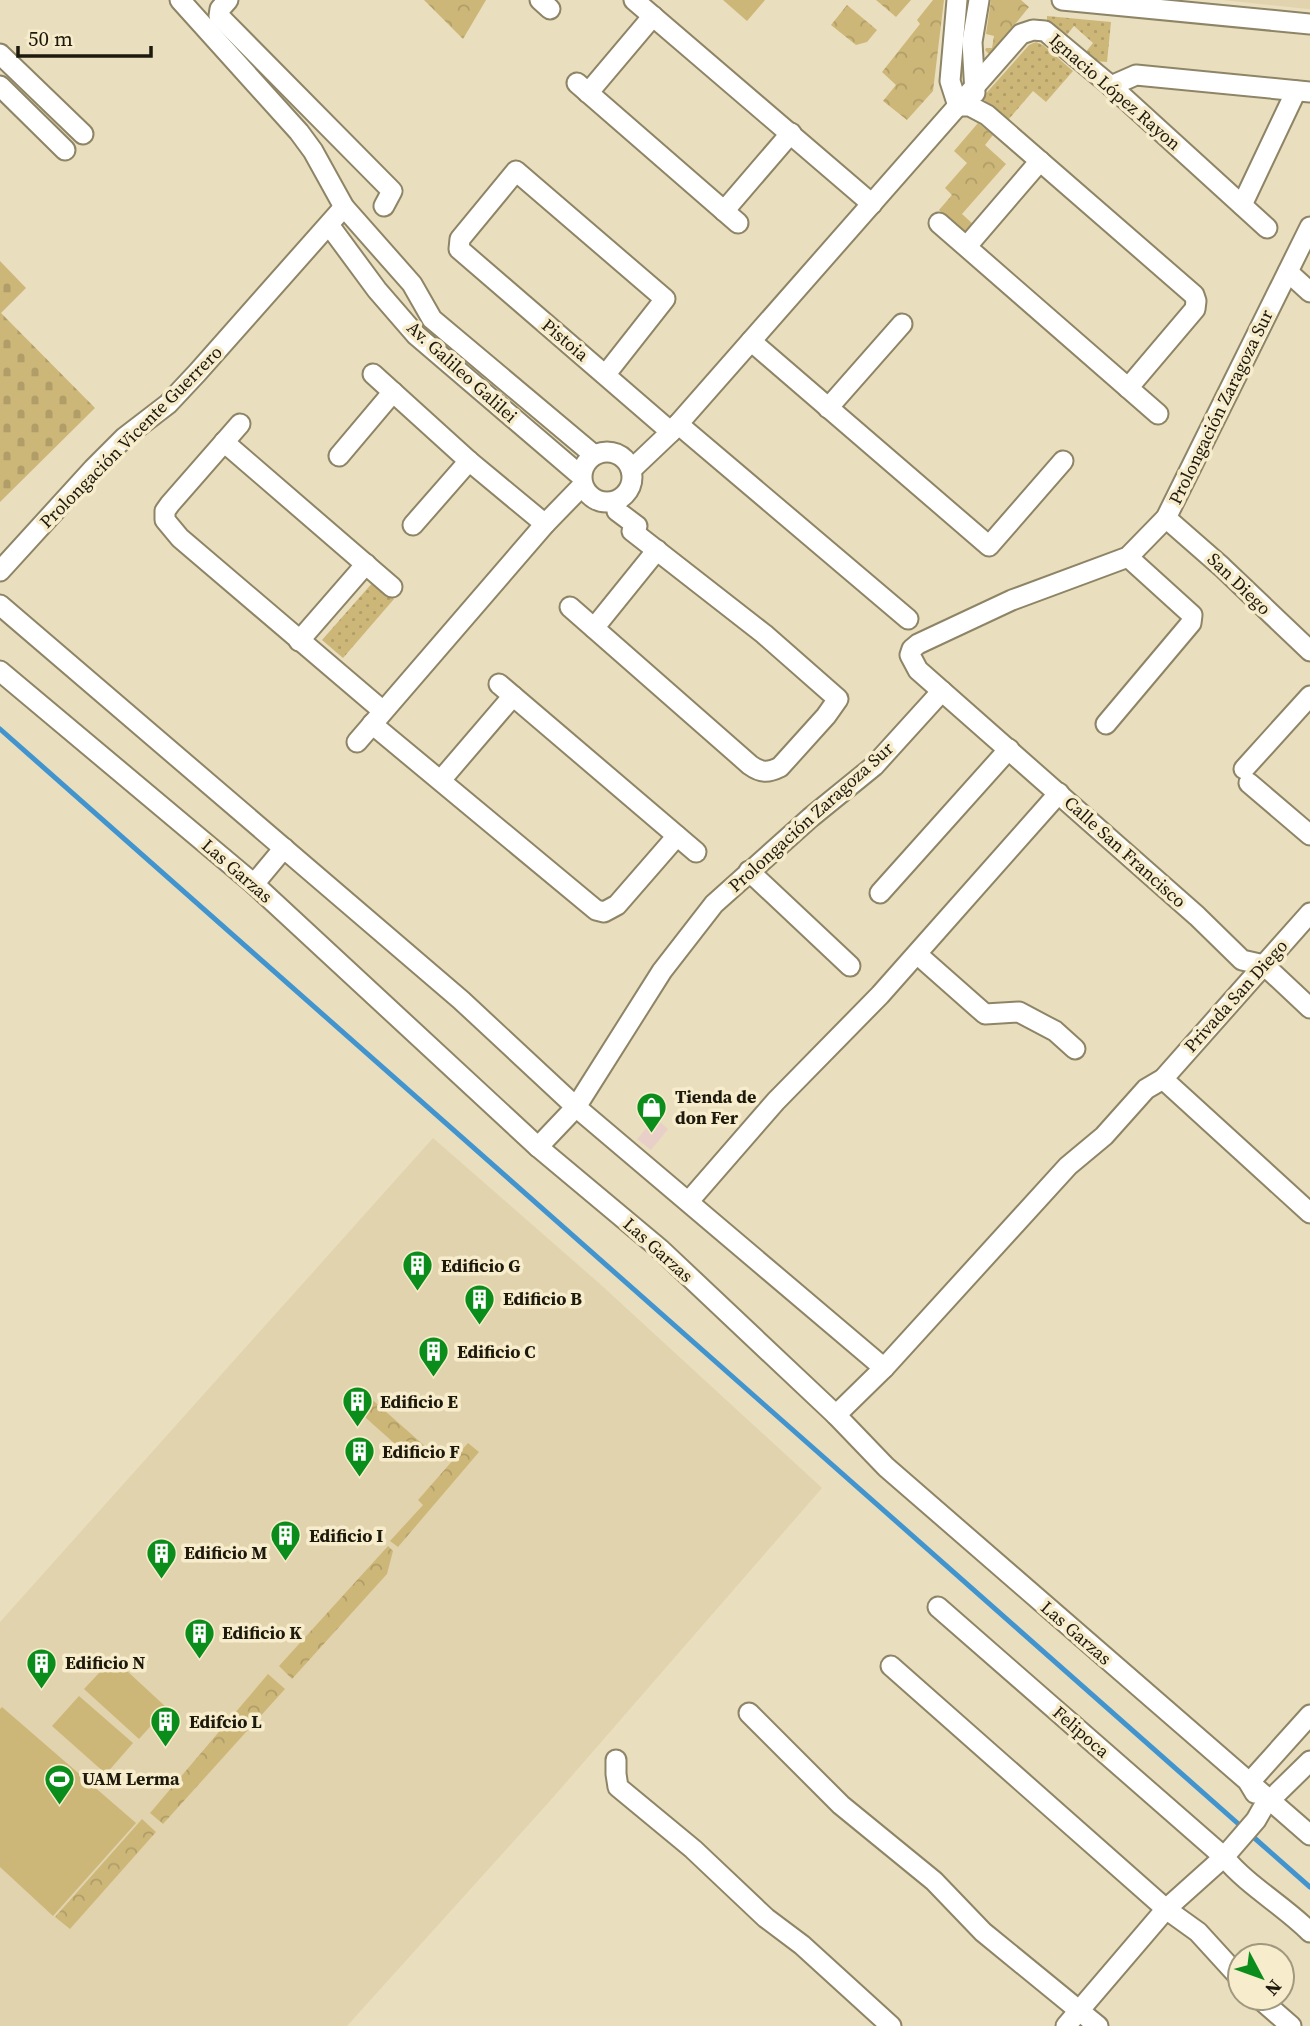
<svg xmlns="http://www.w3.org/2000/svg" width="1310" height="2026" font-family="'Source Serif 4',serif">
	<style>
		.commercial { fill: #e8cfc7 }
		.built { fill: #e1d3ad }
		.grass { fill: url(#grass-dots) }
		.cemetery { fill: url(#cemetery-stones) }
		.park { fill: url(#park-crowns) }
		.garden { fill: #cdb778 }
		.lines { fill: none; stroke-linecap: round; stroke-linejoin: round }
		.stream { stroke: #4294cf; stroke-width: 5 }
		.street-casing { stroke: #8e8466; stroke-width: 23 }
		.street { stroke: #fff; stroke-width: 19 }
		.labels { text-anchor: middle; stroke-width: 7; stroke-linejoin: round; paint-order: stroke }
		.street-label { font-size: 18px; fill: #1d190d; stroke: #f7eccb }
		.poi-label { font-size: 18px; font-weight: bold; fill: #1d190d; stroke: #f7eccb; text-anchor: start }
	</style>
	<defs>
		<pattern id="grass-dots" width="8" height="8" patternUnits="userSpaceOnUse" patternTransform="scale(1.75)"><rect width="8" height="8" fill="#cdb778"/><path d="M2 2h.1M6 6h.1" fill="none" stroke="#b09d67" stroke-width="1.8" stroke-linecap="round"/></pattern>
		<pattern id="cemetery-stones" width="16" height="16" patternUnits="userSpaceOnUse" patternTransform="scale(1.75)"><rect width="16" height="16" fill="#cdb778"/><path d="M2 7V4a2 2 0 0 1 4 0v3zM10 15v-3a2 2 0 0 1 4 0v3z" fill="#b09d67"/></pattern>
		<pattern id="park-crowns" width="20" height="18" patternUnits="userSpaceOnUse" patternTransform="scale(1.75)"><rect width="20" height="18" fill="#cdb778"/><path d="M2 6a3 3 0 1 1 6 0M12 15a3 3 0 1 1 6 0" fill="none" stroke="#b09d67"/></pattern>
	</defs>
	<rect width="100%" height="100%" fill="#e9debe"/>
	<polygon class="commercial" points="655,1118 668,1129 651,1150 637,1139"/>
	<g class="built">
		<polygon points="1223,0 1310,0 1310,9 1308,9"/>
		<polygon points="433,1138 600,1284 822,1488 549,1802 347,2026 0,2026 0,1622"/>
	</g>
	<g class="grass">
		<polygon points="1047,16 1111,22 1107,62 1095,61 1085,53 1093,43 1074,26 1066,36 1047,22"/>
		<polygon points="1036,42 1043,45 1073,71 1046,102 1033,91 1008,120 982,98 1029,45"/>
		<polygon points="374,581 394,599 343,658 322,640"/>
	</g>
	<polygon class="cemetery" points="0,261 26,288 1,313 95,408 0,502"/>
	<g class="park">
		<polygon points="424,0 486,0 463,39"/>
		<polygon points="876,0 911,0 896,17"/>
		<polygon points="933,0 944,0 933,91 907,120 883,101 896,85 882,72 920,24 917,20"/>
		<polygon points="991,0 1021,0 1029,7 990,55 985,50 986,48 992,48 994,36 986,34"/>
		<polygon points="847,5 877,30 867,42 856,45 831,25"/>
		<polygon points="978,123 993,135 985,145 1006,164 962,214 974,225 966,233 939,210 952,195 945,188 967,163 954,151"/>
		<polygon points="359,1388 427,1448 413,1460 348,1402"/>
		<polygon points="468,1443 479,1452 398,1547 390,1541 423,1505 418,1500"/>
		<polygon points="388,1546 393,1551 387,1574 292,1679 279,1666"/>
		<polygon points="268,1674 285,1689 163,1824 150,1813"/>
		<polygon points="142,1819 156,1832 70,1929 55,1917"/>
	</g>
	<g class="garden">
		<polygon points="723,0 765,0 747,21"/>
		<polygon points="113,1658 167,1708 139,1739 84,1689"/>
		<polygon points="79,1696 133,1743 106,1774 52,1726"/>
		<polygon points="2,1707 136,1823 53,1916 0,1867 0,1709"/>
	</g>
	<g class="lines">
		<g class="stream">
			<polyline points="0,729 1243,1828"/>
			<polyline points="1251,1835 1310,1887"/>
		</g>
		<defs>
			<g id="street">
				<polyline points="180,0 299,132 313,151 344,207 412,284 432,319 594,455"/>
				<polyline points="228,0 220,9 219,16 392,191 384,206"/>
				<polyline points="540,0 550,9"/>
				<polyline points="634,0 872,204"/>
				<polyline points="957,0 950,81 958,106"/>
				<polyline points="1062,0 1310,24"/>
				<polyline points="0,54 83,134"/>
				<polyline points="577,83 738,223"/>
				<polyline points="0,86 65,150"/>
				<polyline points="1111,86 1136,75 1310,92"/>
				<polyline points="588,93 653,16"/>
				<polyline points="975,93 972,42 979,0"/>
				<polyline points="958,106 970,106 987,115 1194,295 1196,301 1195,309 1128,388"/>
				<polyline points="1242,205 1296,91"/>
				<polyline points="724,211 791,133"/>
				<polyline points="939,223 1158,414"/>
				<polyline points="329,225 377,290 416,335 581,476"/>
				<polyline points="1310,227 1166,518 1128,557 1012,600 918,644 912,649 910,655 918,670 1197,916 1242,960 1264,965 1310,1008"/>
				<polyline points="967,246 1040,161"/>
				<polyline points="1288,272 1310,292"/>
				<polyline points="751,341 989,546 1063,461"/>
				<polyline points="373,374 469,461 545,524"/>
				<polyline points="606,374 665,299 516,171 460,239 459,249 671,432"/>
				<polyline points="828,408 902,324"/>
				<polyline points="240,424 170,504 165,511 165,520 180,538 383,711"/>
				<polyline points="678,424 908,619"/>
				<polyline points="224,442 392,587"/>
				<circle cx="607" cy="477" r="25"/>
				<polyline points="339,456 393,392"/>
				<polyline points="631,470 671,432 1021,34 1033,30 1045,31 1111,86 1267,228"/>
				<polyline points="1166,518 1222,567 1310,651"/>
				<polyline points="413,525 469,461"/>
				<polyline points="0,571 93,469 125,437 168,404 197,373 344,207"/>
				<polyline points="0,605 461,1000 576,1107 884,1368"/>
				<path d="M570,607l180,158c11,8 18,8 30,2l46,-51 12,-17 -74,-65 -132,-103 5,-5 -20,-15v-10"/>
				<polyline points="594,628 657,550"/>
				<polyline points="299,641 366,564"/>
				<polyline points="0,671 254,884 538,1147 660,1249 836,1415 886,1467 1310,1835"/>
				<polyline points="499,684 696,852"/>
				<polyline points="372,724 596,910 604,912 617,905 677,836"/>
				<polyline points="1106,724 1191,623 1192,615 1128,557"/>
				<polyline points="357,742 545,524 582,486"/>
				<polyline points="1244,769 1310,696"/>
				<polyline points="441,780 513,696"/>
				<polyline points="1249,783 1310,835"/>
				<polyline points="749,871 850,966"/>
				<polyline points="254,884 284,848"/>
				<polyline points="880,893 1009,749"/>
				<polyline points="917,954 985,1014 1019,1012 1055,1031 1075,1049"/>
				<polyline points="1163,1079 1310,1213"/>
				<polyline points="538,1147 576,1107 662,971 714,904 810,818 874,766 942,691"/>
				<polyline points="689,1201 776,1101 880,995 1059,793"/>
				<polyline points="836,1415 884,1368 1068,1166 1104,1136 1146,1089 1163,1079 1310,913"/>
				<path d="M938,1607l286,250c24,29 59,48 86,75"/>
				<polyline points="891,1666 1166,1909 1198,1932 1240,1978"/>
				<polyline points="749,1713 841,1805 934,1881 983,1932 1098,2026"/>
				<polyline points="616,1760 616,1774 618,1787 693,1849 766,1918 802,1945 891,2026"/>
				<polyline points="1255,1793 1249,1783 1310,1715"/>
				<polyline points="1259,1998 1291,2026"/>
				<polyline points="1066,2026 1166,1909 1224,1857 1256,1820 1264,1806 1310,1761"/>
			</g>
		</defs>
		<use href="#street" class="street-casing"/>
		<use href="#street" class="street"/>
	</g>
	<defs>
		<symbol id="shop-pin" viewBox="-11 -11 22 30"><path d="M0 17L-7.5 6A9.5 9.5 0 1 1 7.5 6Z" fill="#0a8d1b" stroke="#f7eccb"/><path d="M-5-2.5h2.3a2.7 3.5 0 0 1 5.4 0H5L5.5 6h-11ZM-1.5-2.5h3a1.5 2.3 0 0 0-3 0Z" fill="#fff"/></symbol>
		<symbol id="building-pin" viewBox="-11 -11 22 30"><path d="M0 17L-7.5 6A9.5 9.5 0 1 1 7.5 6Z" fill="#0a8d1b" stroke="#f7eccb"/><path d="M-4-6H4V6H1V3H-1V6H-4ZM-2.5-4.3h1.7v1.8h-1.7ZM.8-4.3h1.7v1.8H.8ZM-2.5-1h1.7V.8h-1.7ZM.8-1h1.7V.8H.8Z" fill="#fff"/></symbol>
		<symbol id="stadium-pin" viewBox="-11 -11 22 30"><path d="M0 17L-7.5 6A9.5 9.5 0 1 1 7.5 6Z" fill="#0a8d1b" stroke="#f7eccb"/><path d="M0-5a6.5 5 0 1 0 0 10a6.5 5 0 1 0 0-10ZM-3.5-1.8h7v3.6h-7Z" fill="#fff"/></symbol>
	</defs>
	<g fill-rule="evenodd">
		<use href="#shop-pin" x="634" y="1090" width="35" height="47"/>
		<use href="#building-pin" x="400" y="1248" width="35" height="47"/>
		<use href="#building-pin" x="462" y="1282" width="35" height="47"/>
		<use href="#building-pin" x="416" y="1334" width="35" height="47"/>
		<use href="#building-pin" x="340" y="1384" width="35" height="47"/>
		<use href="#building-pin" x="342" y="1434" width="35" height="47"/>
		<use href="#building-pin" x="268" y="1518" width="35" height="47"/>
		<use href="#building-pin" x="144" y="1536" width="35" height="47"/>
		<use href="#building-pin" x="182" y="1616" width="35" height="47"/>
		<use href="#building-pin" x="24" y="1646" width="35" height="47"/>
		<use href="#building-pin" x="148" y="1704" width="35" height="47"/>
		<use href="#stadium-pin" x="42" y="1762" width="35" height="47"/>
	</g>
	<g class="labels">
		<g class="street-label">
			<text transform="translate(1115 92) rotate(41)" y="6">Ignacio López Rayon</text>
			<text transform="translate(565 340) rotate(40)" y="6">Pistoia</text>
			<text transform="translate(462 372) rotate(42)" y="6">Av. Galileo Galilei</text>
			<text transform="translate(1221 407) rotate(-64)" y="6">Prolongación Zaragoza Sur</text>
			<text transform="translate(131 437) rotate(-45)" y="6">Prolongación Vicente Guerrero</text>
			<text transform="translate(1239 584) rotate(44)" y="6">San Diego</text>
			<text transform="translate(811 817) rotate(-42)" y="6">Prolongación Zaragoza Sur</text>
			<text transform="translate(1125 852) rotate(42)" y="6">Calle San Francisco</text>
			<text transform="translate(237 871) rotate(41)" y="6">Las Garzas</text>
			<text transform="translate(1236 996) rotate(-48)" y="6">Privada San Diego</text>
			<text transform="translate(658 1250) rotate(42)" y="6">Las Garzas</text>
			<text transform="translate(1076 1633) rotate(41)" y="6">Las Garzas</text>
			<text transform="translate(1081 1732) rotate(41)" y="6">Felipoca</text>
		</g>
		<g class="poi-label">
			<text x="675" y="1103">Tienda de<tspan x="675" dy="21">don Fer</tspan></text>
			<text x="441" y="1272">Edificio G</text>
			<text x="503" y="1305">Edificio B</text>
			<text x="457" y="1358">Edificio C</text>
			<text x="380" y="1408">Edificio E</text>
			<text x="382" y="1458">Edificio F</text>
			<text x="309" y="1542">Edificio I</text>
			<text x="184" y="1559">Edificio M</text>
			<text x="222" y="1639">Edificio K</text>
			<text x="65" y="1669">Edificio N</text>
			<text x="189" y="1728">Edifcio L</text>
			<text x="82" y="1785">UAM Lerma</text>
		</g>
	</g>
	<g transform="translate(1261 1977) rotate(131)"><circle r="33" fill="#f7eccb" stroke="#a0987f" stroke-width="2"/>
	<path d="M0-5L12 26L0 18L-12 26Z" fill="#0a8d1b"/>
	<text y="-10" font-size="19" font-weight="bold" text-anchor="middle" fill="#1d190d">N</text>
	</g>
	<path d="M18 46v10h133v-10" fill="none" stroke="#1d190d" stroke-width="3.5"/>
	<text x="28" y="46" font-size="21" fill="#1d190d" stroke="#f7eccb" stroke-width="5" paint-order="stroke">50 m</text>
</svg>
